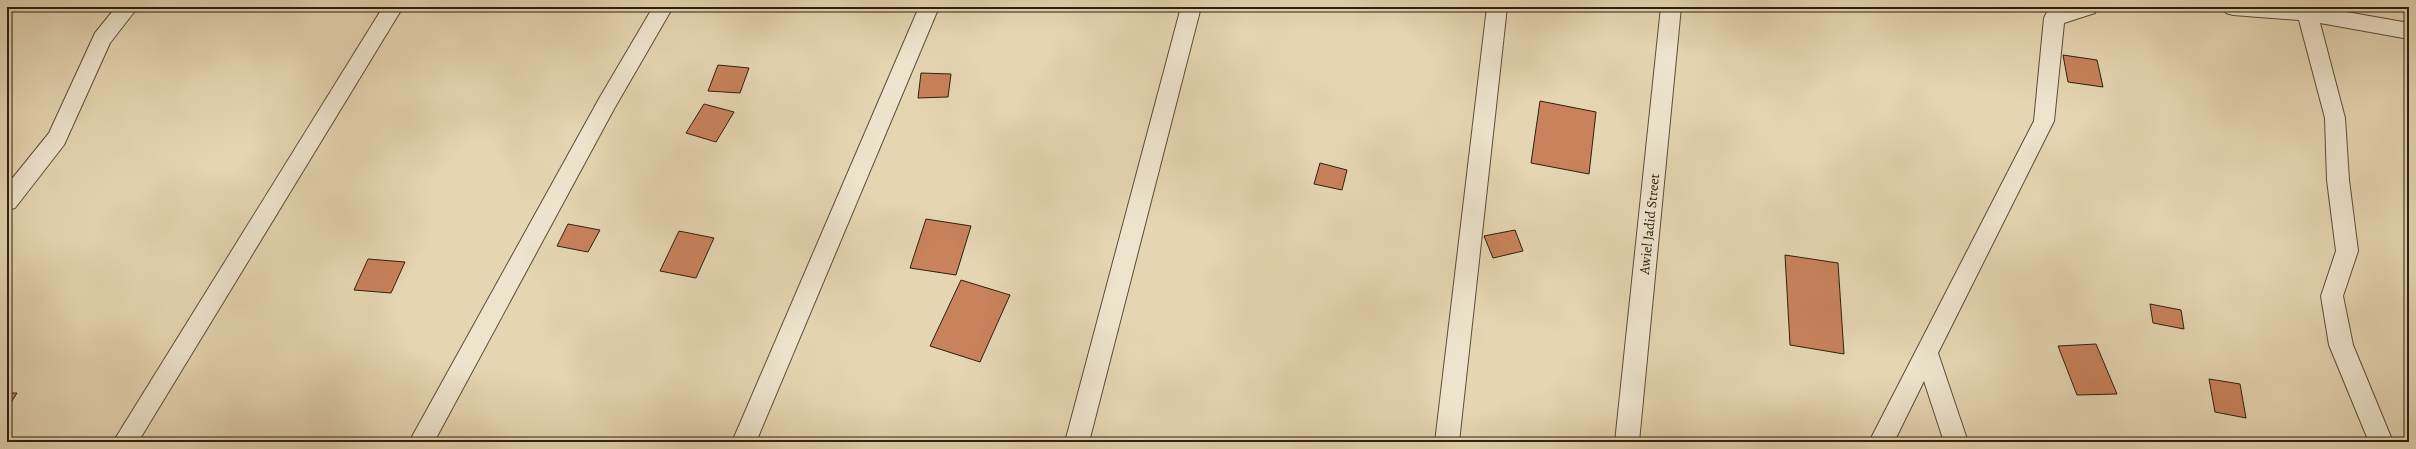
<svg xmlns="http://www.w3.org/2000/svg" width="2416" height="449" font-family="Alegreya,serif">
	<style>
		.building { fill: #c8825c; stroke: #2d200f }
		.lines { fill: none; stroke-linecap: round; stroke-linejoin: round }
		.minor-casing { stroke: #5b4d38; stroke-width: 2 }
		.minor { fill: #eee4cd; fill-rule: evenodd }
		.labels { text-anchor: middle; stroke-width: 4; stroke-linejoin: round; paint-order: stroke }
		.street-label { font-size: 14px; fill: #2d200f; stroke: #eee4cd }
	</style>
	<rect width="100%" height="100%" fill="#e5d5b2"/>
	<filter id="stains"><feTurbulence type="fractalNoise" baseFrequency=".005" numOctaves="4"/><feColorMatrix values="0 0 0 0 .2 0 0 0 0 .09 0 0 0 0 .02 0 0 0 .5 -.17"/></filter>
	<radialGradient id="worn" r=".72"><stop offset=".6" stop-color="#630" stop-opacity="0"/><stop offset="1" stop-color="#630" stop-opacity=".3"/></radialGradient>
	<g class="building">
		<polygon points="2063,55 2097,60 2103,87 2068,82"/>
		<polygon points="718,65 749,68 740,93 708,91"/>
		<polygon points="921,73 951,74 948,97 918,98"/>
		<polygon points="1540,101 1596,112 1589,174 1531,163"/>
		<polygon points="704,104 734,112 716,142 686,133"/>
		<polygon points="1320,163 1347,170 1342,190 1314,184"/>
		<polygon points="926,219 971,226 956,275 910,268"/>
		<polygon points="568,224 600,230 588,252 557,246"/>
		<polygon points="1515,230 1523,251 1493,258 1484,236"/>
		<polygon points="679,231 714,238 696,278 660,271"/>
		<polygon points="1785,255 1838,263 1844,354 1790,345"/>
		<polygon points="368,259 405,262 391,293 354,290"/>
		<polygon points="961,280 1010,295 980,362 930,346"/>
		<polygon points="2150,304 2181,310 2184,329 2153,323"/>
		<polygon points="2096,344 2117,394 2077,395 2058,346"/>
		<polygon points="2209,379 2240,384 2246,418 2215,412"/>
		<polygon points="7,393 17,393 7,409"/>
	</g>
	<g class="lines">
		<defs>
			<g id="minor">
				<polygon points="116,7 138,7 110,43 64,145 15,208 7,210 7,185 49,133 95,33"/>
				<polygon points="383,7 403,7 138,442 113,442"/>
				<polygon points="653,7 673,7 614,109 434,442 409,442 600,97"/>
				<polygon points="919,7 939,7 756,442 732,442"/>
				<polygon points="1181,7 1201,7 1089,442 1065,442"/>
				<polygon points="1487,7 1507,7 1459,442 1435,442"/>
				<polygon points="1661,7 1681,7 1639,442 1615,442"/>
				<polygon points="2064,7 2098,7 2095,13 2064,23 2054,121 1938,353 1968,442 1944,442 1924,381 1894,442 1869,442 2034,121 2044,18 2047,12"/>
				<polygon points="2223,7 2318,7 2409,23 2409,39 2320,23 2345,118 2349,180 2358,251 2343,296 2353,345 2393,442 2369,442 2329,345 2321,296 2336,251 2327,180 2325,118 2299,20 2233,15 2226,13"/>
			</g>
		</defs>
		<use href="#minor" class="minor-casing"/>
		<use href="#minor" class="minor"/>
	</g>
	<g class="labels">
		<g class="street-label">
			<text transform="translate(1649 224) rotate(-84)" y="5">Awiel Jadid Street</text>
		</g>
	</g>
	<rect width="2416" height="449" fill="none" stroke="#e5d5b2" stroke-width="24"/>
	<rect x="8" y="8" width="2400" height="433" fill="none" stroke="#2d200f" stroke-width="2"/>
	<rect x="12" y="12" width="2392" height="425" fill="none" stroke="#2d200f"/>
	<rect width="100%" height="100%" filter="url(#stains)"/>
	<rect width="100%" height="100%" fill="url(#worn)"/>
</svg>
